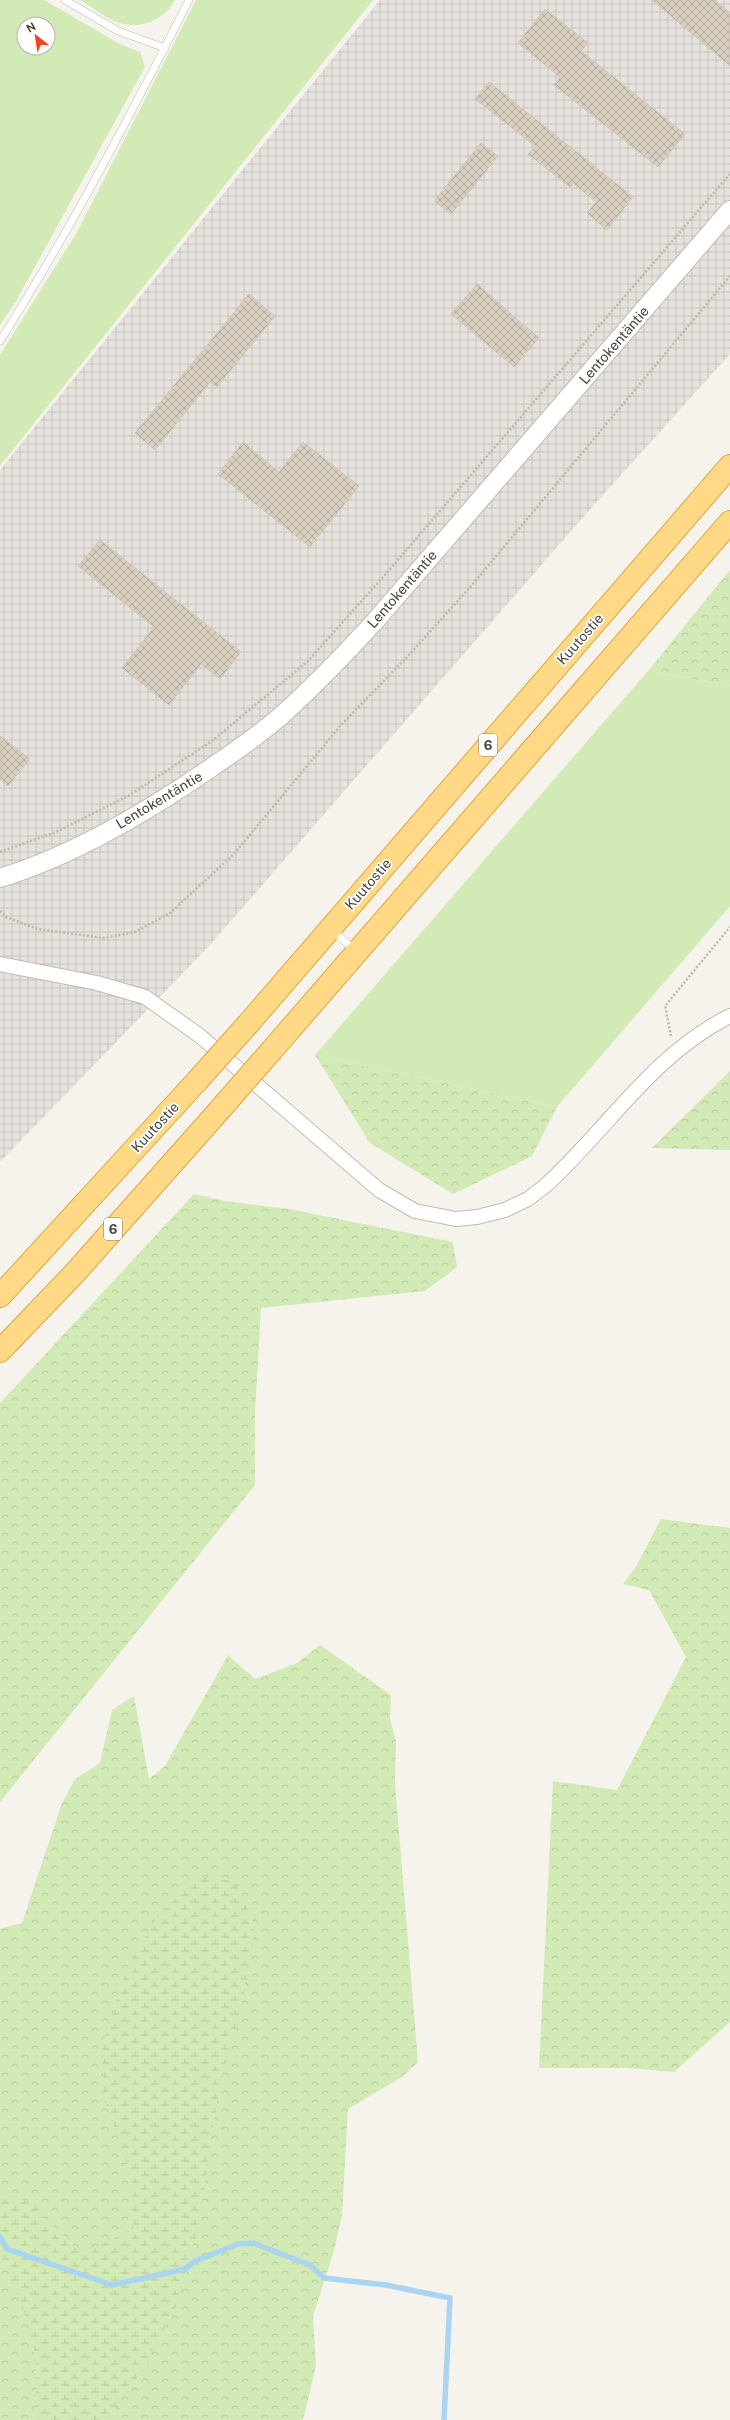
<svg xmlns="http://www.w3.org/2000/svg" width="730" height="2420" font-family="'Public Sans',sans-serif">
	<style>
		.industrial { fill: url(#industrial-grid) }
		.green { fill: #d2eab5; fill-rule: evenodd }
		.forest { fill: url(#forest-crowns) }
		.wetland { fill: url(#wetland-marsh) }
		.lines { fill: none; stroke-linecap: round; stroke-linejoin: round }
		.stream { stroke: #a9d4f2; stroke-width: 5.5 }
		.building { fill: url(#building-cross-hatch); stroke: #d3c7b4 }
		.service-casing { stroke: #c2bbae; stroke-width: 8 }
		.minor-casing { stroke: #c2bbae; stroke-width: 16 }
		.tertiary-casing { stroke: #c2bbae; stroke-width: 20 }
		.trunk-casing { stroke: #e0a43c; stroke-width: 24 }
		.path { stroke: #c4b79f; stroke-width: 2.5; stroke-dasharray: 2 2; stroke-linecap: butt }
		.service { stroke: #fff; stroke-width: 7 }
		.minor { stroke: #fff; stroke-width: 14 }
		.tertiary { stroke: #fff; stroke-width: 18 }
		.trunk { stroke: #ffd985; stroke-width: 22 }
		.trunk-bridge-casing { stroke: #e0a43c; stroke-width: 24; stroke-linecap: butt }
		.trunk-bridge { stroke: #ffd985; stroke-width: 22 }
		.labels { text-anchor: middle; stroke-width: 3.5; stroke-linejoin: round; paint-order: stroke }
		.shield { fill: #fff; stroke: #817c74; stroke-width: 1 }
		.shield-label { font-size: 13px; font-weight: bold; fill: #4b4439 }
		.street-label { font-size: 14px; fill: #4b4439; stroke: #fff }
	</style>
	<defs>
		<pattern id="industrial-grid" width="8" height="8" patternUnits="userSpaceOnUse"><rect width="8" height="8" fill="#e6e2dd"/><path d="M0 4h8M4 0v8" fill="none" stroke="#c7c3be"/></pattern>
		<pattern id="forest-crowns" width="20" height="18" patternUnits="userSpaceOnUse"><rect width="20" height="18" fill="#d2eab5"/><path d="M2 6a3 3 0 1 1 6 0M12 15a3 3 0 1 1 6 0" fill="none" stroke="#b6ca9c"/></pattern>
		<pattern id="wetland-marsh" width="20" height="14" patternUnits="userSpaceOnUse"><rect width="20" height="14" fill="#d2eab5"/><path d="M1 5h8M5 5V1M11 12h8M15 12V8" fill="none" stroke="#b6ca9c"/></pattern>
		<pattern id="building-cross-hatch" width="8" height="8" patternUnits="userSpaceOnUse"><rect width="8" height="8" fill="#d8cfc1"/><path d="M0 0l8 8M0 8l8-8" fill="none" stroke="#b1aa9e"/></pattern>
	</defs>
	<rect width="100%" height="100%" fill="#f6f3ec"/>
	<polygon class="industrial" points="380,0 730,0 730,354 585,515 210,945 0,1162 0,470"/>
	<g class="green">
		<path d="M0,0h44l76,44 20,8 5,15 -129,234 -16,24zM24,24h24v24h-24z"/>
		<path d="M80,0h95c-10,19 -34,30 -55,23 -14,-4 -28,-16 -40,-23z"/>
		<polygon points="196,0 373,0 0,466 0,355 77,232"/>
		<polygon points="648,671 730,686 730,906 557,1107 315,1055"/>
	</g>
	<g class="forest">
		<polygon points="730,570 730,686 648,671"/>
		<polygon points="315,1055 557,1107 532,1156 453,1194 370,1143"/>
		<polygon points="730,1071 730,1150 652,1148"/>
		<polygon points="194,1194 225,1201 289,1209 453,1242 457,1267 425,1291 261,1308 255,1412 255,1485 0,1802 0,1403"/>
		<polygon points="661,1519 730,1528 730,2022 674,2072 628,2068 539,2068 553,1781 617,1790 686,1657 649,1590 623,1584 637,1565"/>
		<polygon points="320,1645 391,1695 390,1719 396,1741 395,1783 418,2062 402,2077 348,2109 342,2216 334,2251 313,2316 316,2365 305,2413 302,2420 0,2420 0,1929 22,1923 62,1803 75,1779 100,1763 112,1710 134,1696 149,1779 165,1766 228,1655 255,1679 297,1663"/>
	</g>
	<polygon class="wetland" points="201,1877 234,1881 255,1926 243,1999 219,2089 198,2227 176,2307 141,2373 105,2420 37,2420 35,2354 23,2306 0,2254 0,2195 29,2201 69,2243 87,2252 134,2228 127,2163 104,2099 102,2046 127,1968 160,1912"/>
	<g class="lines">
		<polyline class="stream" points="0,2237 7,2249 112,2285 185,2269 195,2261 238,2244 253,2243 310,2265 324,2278 386,2285 450,2298 444,2420"/>
	</g>
	<g class="building">
		<polygon points="652,0 715,0 730,13 730,66"/>
		<polygon points="545,9 588,43 581,51 685,134 658,167 554,85 560,77 518,43"/>
		<polygon points="489,82 633,197 607,230 587,213 596,202 573,183 570,187 528,154 535,146 475,99"/>
		<polygon points="481,143 498,156 451,214 434,201"/>
		<polygon points="477,284 539,338 514,367 451,314"/>
		<polygon points="249,294 275,316 217,387 210,382 155,450 135,433"/>
		<polygon points="243,442 279,472 303,442 359,486 310,547 218,474"/>
		<polygon points="100,540 241,652 220,679 201,664 169,705 122,668 154,627 78,566"/>
		<polygon points="0,736 30,759 8,786 0,779"/>
	</g>
	<g class="lines">
		<defs>
			<g id="service">
				<polyline points="65,0 118,31 165,48"/>
				<path d="M0,341c70,-110 130,-225 189,-341"/>
				<polyline points="332,930 356,951"/>
			</g>
			<path id="minor" d="M0,964l97,19 48,14 55,39 179,154 36,21 41,8 21,-2 28,-7 23,-11 17,-13c62,-56 108,-132 185,-170"/>
			<path id="tertiary" d="M0,878c75,-23 147,-66 212,-111 24,-16 48,-33 70,-52 33,-30 64,-62 94,-95l354,-410"/>
			<g id="trunk">
				<polyline points="248,1024 730,466"/>
				<polyline points="272,1050 730,522"/>
				<polyline points="0,1296 197,1081"/>
				<polyline points="0,1351 74,1274 224,1105"/>
			</g>
		</defs>
		<use href="#service" class="service-casing"/>
		<use href="#minor" class="minor-casing"/>
		<use href="#tertiary" class="tertiary-casing"/>
		<use href="#trunk" class="trunk-casing"/>
		<g class="path">
			<polyline points="0,852 56,832 128,796 212,741 307,662 384,576 730,174"/>
			<polyline points="0,911 6,917 38,929 104,938 135,932 170,913 234,854 341,725 408,656 472,585 730,276"/>
			<polyline points="671,1036 665,1006 730,927"/>
		</g>
		<use href="#service" class="service"/>
		<use href="#minor" class="minor"/>
		<use href="#tertiary" class="tertiary"/>
		<use href="#trunk" class="trunk"/>
		<defs>
			<g id="trunk-bridge">
				<polyline points="197,1081 248,1024"/>
				<polyline points="224,1105 272,1050"/>
			</g>
		</defs>
		<use href="#trunk-bridge" class="trunk-bridge-casing"/>
		<use href="#trunk-bridge" class="trunk-bridge"/>
	</g>
	<g class="labels">
		<g class="shield">
			<rect x="479" y="734" width="18" height="22" rx="3"/>
			<rect x="104" y="1218" width="18" height="22" rx="3"/>
		</g>
		<g class="shield-label">
			<text x="488" y="750">6</text>
			<text x="113" y="1234">6</text>
		</g>
		<g class="street-label">
			<text transform="translate(614 345) rotate(-49)" y="5">Lentokentäntie</text>
			<text transform="translate(402 589) rotate(-49)" y="5">Lentokentäntie</text>
			<text transform="translate(580 639) rotate(-49)" y="5">Kuutostie</text>
			<text transform="translate(159 800) rotate(-31)" y="5">Lentokentäntie</text>
			<text transform="translate(368 884) rotate(-49)" y="5">Kuutostie</text>
			<text transform="translate(155 1127) rotate(-47)" y="5">Kuutostie</text>
		</g>
	</g>
	<g transform="translate(36 36) rotate(330)"><circle r="19" fill="#ffffff" stroke="#b7b4b0"/>
	<path d="M0-3L7 15L0 10L-7 15Z" fill="#fc3f1d"/>
	<text y="-6" font-size="11" font-weight="bold" text-anchor="middle" fill="#4b4439">N</text>
	</g>
</svg>
